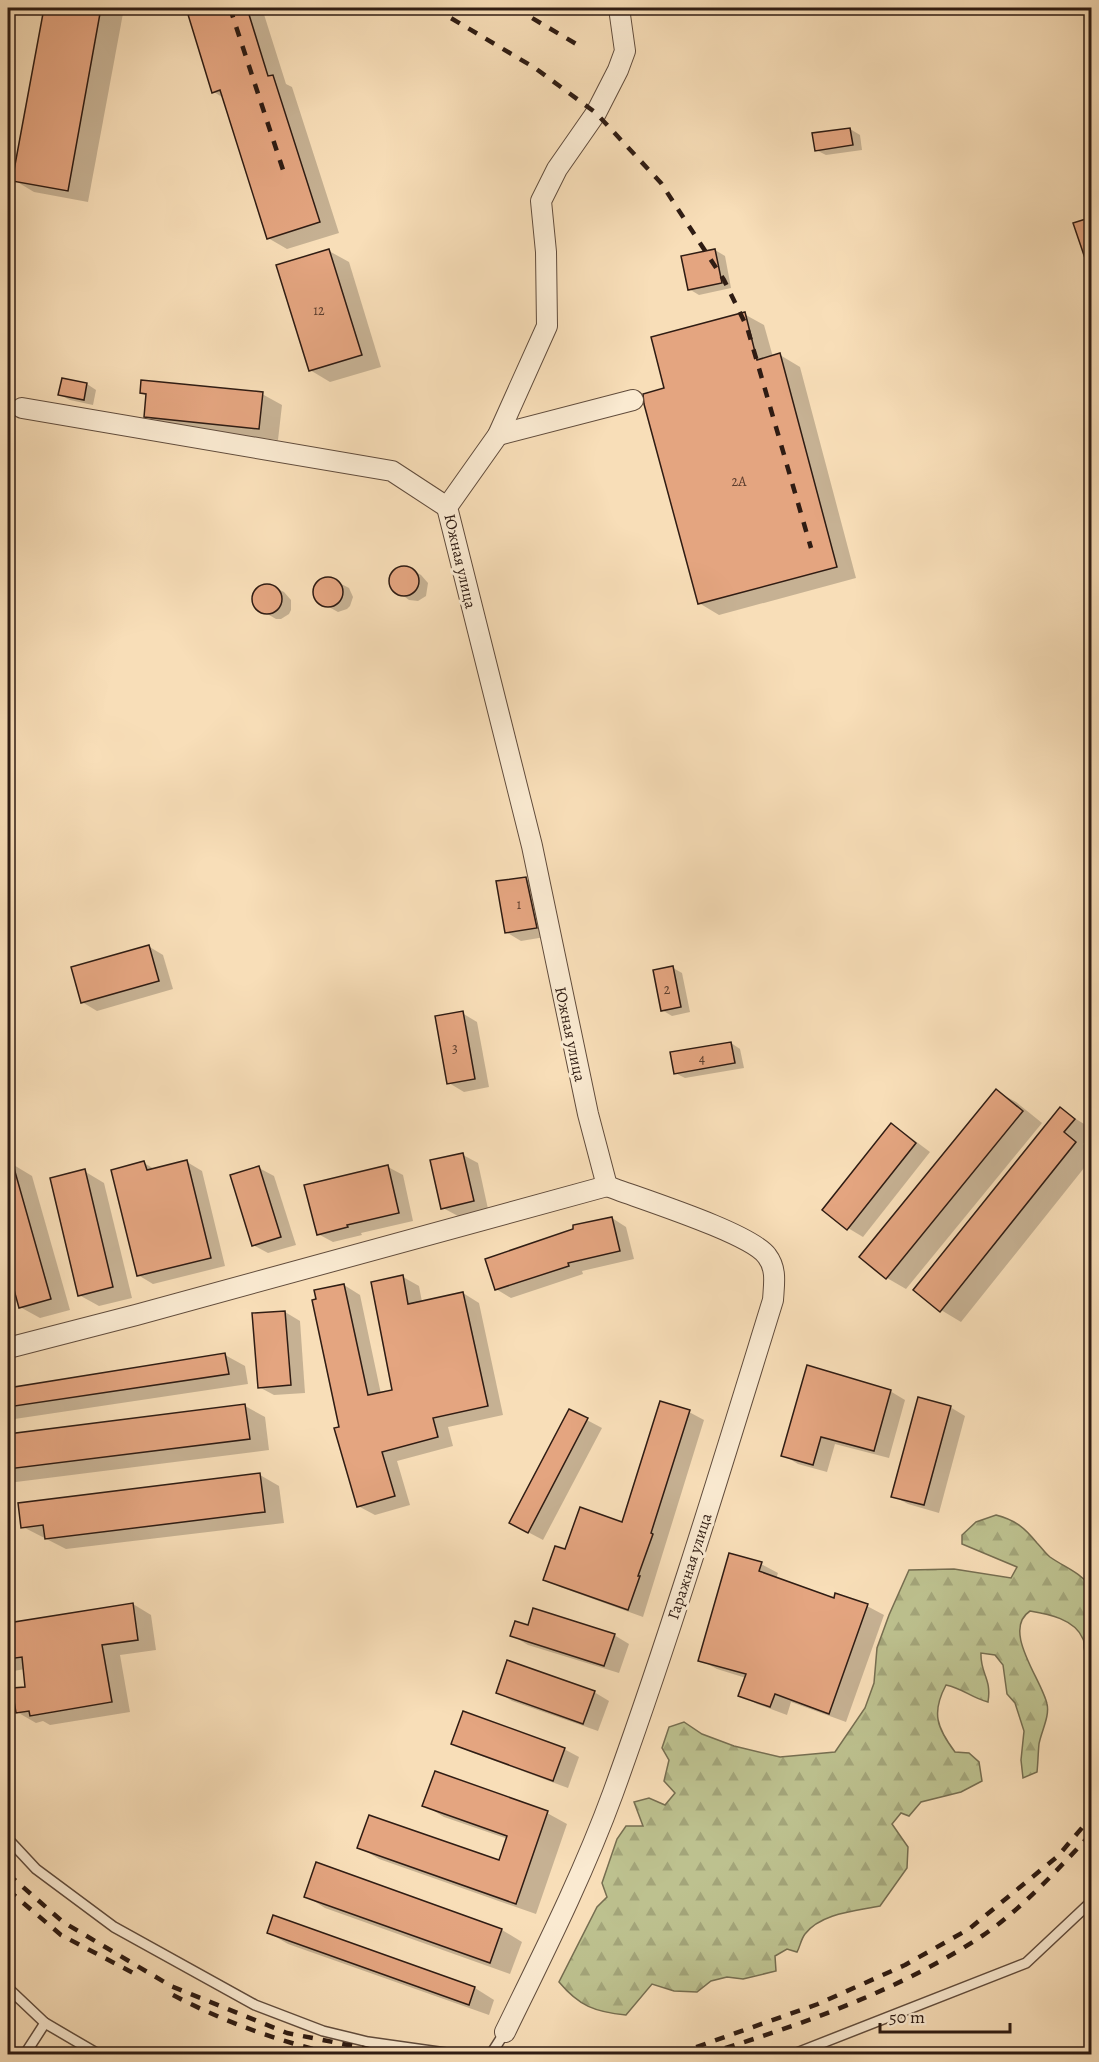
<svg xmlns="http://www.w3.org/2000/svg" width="1099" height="2062" font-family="Alegreya,serif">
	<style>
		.forest { fill: url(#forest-firs); stroke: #766e51; stroke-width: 1.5 }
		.shadow { fill: #0003 }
		.building { fill: #e4a580; stroke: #2f1c13; stroke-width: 1.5 }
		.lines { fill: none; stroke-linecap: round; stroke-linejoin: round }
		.lane-casing { stroke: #614c3c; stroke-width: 12 }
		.street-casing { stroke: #614c3c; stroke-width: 22 }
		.lane { stroke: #faead1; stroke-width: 9 }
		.street { stroke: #faead1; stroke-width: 20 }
		.rail { stroke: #2f1c13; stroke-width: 4.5; stroke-dasharray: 10 10; stroke-linecap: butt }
		.labels { text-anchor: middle; stroke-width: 6; stroke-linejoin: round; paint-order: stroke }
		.number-label { font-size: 14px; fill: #5c3e2e }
		.street-label { font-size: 16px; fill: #2f1c13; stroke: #faead1 }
	</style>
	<defs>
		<pattern id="forest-firs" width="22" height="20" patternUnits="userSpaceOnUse" patternTransform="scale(1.5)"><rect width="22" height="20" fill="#bdc18f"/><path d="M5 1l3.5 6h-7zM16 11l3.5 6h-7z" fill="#a3a57a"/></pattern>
	</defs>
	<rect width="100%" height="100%" fill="#f8deb8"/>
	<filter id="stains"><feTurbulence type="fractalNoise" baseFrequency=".00333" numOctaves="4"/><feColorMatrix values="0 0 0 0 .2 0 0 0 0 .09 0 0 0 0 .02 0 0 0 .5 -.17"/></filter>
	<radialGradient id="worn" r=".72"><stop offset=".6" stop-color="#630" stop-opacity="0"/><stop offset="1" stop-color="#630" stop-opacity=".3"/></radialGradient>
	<path class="forest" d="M996,1515c19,5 28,12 41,28 4,4 8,10 13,14 14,10 30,15 41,30v79c-2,-6 -6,-12 -7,-18 0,-1 0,-8 -1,-9 -8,-20 -35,-25 -53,-28 -29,19 12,69 17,93 3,12 -6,28 -8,40 -1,10 -1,19 -2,28l-14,6 -2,-18 3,-29 -9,-28 -8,-9 -4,-29 -8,-10 -14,-2c-1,21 11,25 7,49 -18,-5 -24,-13 -42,-17 -15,28 -9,43 9,67l14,1 10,9 3,19 -21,11 -40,10 -12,14 -8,-3 -9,11 16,23 -1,21 -27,38c-24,5 -59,7 -75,28 -4,5 -5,13 -8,18l-10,-3 -12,7 1,15 -33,8 -16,-2 -16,4 -14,11 -23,-1 -22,-7 -26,31c-31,-3 -47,-9 -67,-33l38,-75 10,-10 -5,-14 15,-44 9,-13h17l-9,-24 15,-4 16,7 10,-12 -11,-12 5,-21 -7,-12 7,-21 15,-5 18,12 32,12 46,11 55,-5 30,-44 9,-25 3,-35 12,-33 20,-45 45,-1 57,9 6,-11 -55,-23v-9l14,-13z"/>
	<g class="shadow">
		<polygon points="47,8 124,8 88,202 34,192 14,180"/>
		<polygon points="188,8 262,8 286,84 292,87 339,233 287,249 268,238 222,97 214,92"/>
		<polygon points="850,129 860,135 862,150 826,155 816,150"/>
		<polygon points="715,250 725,256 731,288 699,295 689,289"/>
		<polygon points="329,251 349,262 381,367 330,382 310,370"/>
		<polygon points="744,314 764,325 773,357 780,355 800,367 856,578 719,615 699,603 666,389"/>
		<polygon points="87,384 96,390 93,405 70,400 60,395"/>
		<polygon points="141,392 262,394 282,405 278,440 165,427 145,416 147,396"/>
		<polygon points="401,568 411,569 421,575 428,583 426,596 418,601 409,600 392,587 391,577 393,573"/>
		<polygon points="330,578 349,588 353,597 350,606 347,609 338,612 318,601 314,593 317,583"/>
		<polygon points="264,585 274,587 284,592 291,600 291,610 289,614 281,619 276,619 257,608 253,600 256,590"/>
		<polygon points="526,879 541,887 551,936 521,941 506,932"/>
		<polygon points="148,946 163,955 173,989 97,1011 82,1002"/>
		<polygon points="673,968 682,973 690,1012 672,1016 662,1010"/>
		<polygon points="462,1013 477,1022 489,1087 464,1092 449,1083"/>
		<polygon points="731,1043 740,1049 744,1068 685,1078 675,1073"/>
		<polygon points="996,1091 1016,1102 1042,1123 906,1289 887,1278"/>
		<polygon points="1060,1109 1092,1129 1092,1134 1083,1144 1092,1151 1092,1158 961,1322 941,1310"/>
		<polygon points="891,1125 906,1134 930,1152 863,1237 848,1228"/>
		<polygon points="463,1155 478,1163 488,1209 458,1216 443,1208"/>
		<polygon points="187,1162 202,1171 225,1266 153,1284 138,1275 144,1163 156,1170"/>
		<polygon points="12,1164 32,1176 70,1310 40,1318 20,1307 8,1263 8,1166"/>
		<polygon points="388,1167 403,1175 413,1221 361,1233 362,1235 333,1242 318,1234"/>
		<polygon points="259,1168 274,1176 296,1245 268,1253 253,1245"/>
		<polygon points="84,1171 104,1183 132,1298 99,1306 79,1295"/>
		<polygon points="612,1218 626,1227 634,1259 582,1271 583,1274 511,1298 496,1289"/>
		<polygon points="403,1277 419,1286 422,1302 463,1293 479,1303 503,1415 448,1427 453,1446 397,1461 410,1505 375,1515 358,1506 341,1428 344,1285 360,1295 381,1394 394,1391"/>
		<polygon points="285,1312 300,1321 305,1393 274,1395 259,1387"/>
		<polygon points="225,1355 245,1366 248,1384 8,1420 8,1390"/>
		<polygon points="890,1391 905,1400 889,1458 835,1444 827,1472 798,1464 783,1455"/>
		<polygon points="245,1406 265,1417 269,1450 8,1483 8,1436"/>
		<polygon points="950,1407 965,1416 939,1513 908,1504 893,1496"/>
		<polygon points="570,1411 602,1428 543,1540 511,1523"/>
		<polygon points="689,1412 704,1420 643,1617 560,1587 545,1579 565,1551 623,1524"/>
		<polygon points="260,1475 279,1486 284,1523 66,1549 23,1527"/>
		<polygon points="761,1564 778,1573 776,1579 835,1599 867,1606 884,1615 846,1722 791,1702 787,1715 757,1704 740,1695 746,1678 717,1669 700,1660"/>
		<polygon points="133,1604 151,1615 156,1650 120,1655 130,1712 50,1725 43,1721 36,1723 17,1712 27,1688 25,1669 8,1672 8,1624"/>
		<polygon points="529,1627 614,1635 629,1644 619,1673 528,1645 513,1636"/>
		<polygon points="497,1692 594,1692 609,1701 598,1731 512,1701"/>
		<polygon points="453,1743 564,1749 579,1757 568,1788 468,1751"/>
		<polygon points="424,1805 547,1813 567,1824 536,1914 379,1859 359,1847 500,1862 508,1839 444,1817"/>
		<polygon points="317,1864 502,1930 522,1942 510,1974 325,1908 306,1896"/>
		<polygon points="269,1933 475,1988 494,2000 489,2015 288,1944"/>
	</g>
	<g class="building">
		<polygon points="44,8 101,8 68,191 12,181"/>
		<polygon points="186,8 247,8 268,76 273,75 320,222 267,239 220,90 212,93"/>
		<polygon points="850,128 853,145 815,151 812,133"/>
		<polygon points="1092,217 1092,269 1089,270 1073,223"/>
		<polygon points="329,249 362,355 309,371 276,265"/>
		<polygon points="715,249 722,283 688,290 681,256"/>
		<polygon points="745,312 757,360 780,353 837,567 698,604 644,404 643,394 664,388 651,337"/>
		<polygon points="62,378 87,383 84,400 58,395"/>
		<polygon points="141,380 263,392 259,429 144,417 146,394 140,393"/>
		<circle cx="404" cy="581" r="15"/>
		<circle cx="328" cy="592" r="15"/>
		<circle cx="267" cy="599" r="15"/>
		<polygon points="526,877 537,928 505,933 496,881"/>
		<polygon points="149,945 159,981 81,1003 71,967"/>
		<polygon points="673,966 681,1007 661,1011 653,970"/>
		<polygon points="463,1011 475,1079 447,1084 435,1016"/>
		<polygon points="731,1042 735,1063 674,1074 670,1052"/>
		<polygon points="996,1089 1023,1111 886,1279 859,1257"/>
		<polygon points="1060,1107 1075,1119 1064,1132 1076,1142 940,1312 913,1290"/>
		<polygon points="891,1123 916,1143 847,1230 822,1210"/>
		<polygon points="463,1153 474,1201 441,1209 430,1160"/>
		<polygon points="187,1160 211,1258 137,1276 111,1170 144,1161 147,1170"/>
		<polygon points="8,1161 12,1161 51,1299 19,1308 8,1268"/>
		<polygon points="388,1165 399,1213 347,1225 348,1227 317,1235 304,1185"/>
		<polygon points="259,1166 281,1237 252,1246 230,1175"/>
		<polygon points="85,1169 113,1287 78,1296 50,1178"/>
		<polygon points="612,1217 620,1251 568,1263 569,1266 495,1290 485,1259 573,1229 573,1225"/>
		<polygon points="403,1275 408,1304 463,1292 488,1406 433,1418 438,1437 382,1452 395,1496 357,1507 334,1428 339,1427 312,1300 316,1299 314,1290 344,1284 368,1395 392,1390 371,1282"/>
		<polygon points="285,1311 291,1385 258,1388 252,1313"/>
		<polygon points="225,1353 229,1374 8,1407 8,1388"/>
		<polygon points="807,1365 891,1390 874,1451 821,1437 813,1465 781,1456"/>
		<polygon points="918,1397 951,1406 924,1505 891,1497"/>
		<polygon points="660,1401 690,1410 651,1533 653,1534 638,1576 640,1576 628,1610 543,1580 555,1546 565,1549 580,1507 622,1522"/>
		<polygon points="245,1404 250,1439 8,1469 8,1434"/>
		<polygon points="569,1409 588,1418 528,1533 509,1523"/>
		<polygon points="260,1473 265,1512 45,1539 43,1525 21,1528 18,1503"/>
		<polygon points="729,1553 762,1562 759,1571 834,1598 835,1593 868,1604 829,1714 775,1694 770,1707 738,1696 746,1674 698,1661"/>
		<polygon points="133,1603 138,1640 102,1645 112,1702 30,1716 29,1711 16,1713 12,1688 25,1687 22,1657 8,1659 8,1623"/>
		<polygon points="533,1608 615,1634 604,1666 510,1636 515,1621 528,1625"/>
		<polygon points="507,1660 595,1691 583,1724 496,1693"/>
		<polygon points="463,1711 565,1748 553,1781 451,1744"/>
		<polygon points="435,1771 548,1811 516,1904 357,1848 369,1815 499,1860 507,1836 422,1806"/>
		<polygon points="316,1862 502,1929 490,1963 304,1897"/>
		<polygon points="273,1915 475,1987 469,2005 267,1933"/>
	</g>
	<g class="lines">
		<defs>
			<g id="lane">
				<polyline points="8,1839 36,1869 114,1927 255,2005 323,2031 368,2042 453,2054"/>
				<polyline points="8,1988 45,2023 98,2054"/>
				<polyline points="25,2054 45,2023"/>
				<polyline points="491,2054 505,2032"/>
				<polyline points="794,2054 1026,1963 1092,1901"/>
			</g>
			<g id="street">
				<polyline points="22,408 392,471 447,507"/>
				<polyline points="498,435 633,400"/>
				<polyline points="607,1186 588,1114 532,846 447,507 498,435 547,326 546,252 541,201 557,169 596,113 618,70 625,51 619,8"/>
				<polyline points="8,1348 136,1315 607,1186"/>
				<path d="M505,2032c38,-78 78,-157 108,-239 59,-163 109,-328 160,-493 1,-16 4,-31 -6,-44 -16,-23 -129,-58 -160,-70"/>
			</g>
		</defs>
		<use href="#lane" class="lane-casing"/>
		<use href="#street" class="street-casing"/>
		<use href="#lane" class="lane"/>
		<use href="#street" class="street"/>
		<g class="rail">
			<polyline points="230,8 284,173"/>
			<polyline points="434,8 535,68 596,113 661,183 724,280 747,327 811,548"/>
			<polyline points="515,8 578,45"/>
			<polyline points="8,1874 63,1922 171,1986 287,2033 394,2054"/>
			<polyline points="8,1890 61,1935 139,1976"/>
			<path d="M173,1995c51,27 105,46 160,59"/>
			<polyline points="657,2054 688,2050 818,2004 905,1965 969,1929 1058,1856 1092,1816"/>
			<path d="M706,2054c95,-29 192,-63 276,-118 40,-27 77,-68 110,-103"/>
		</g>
	</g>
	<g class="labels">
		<g class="number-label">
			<text x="319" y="315">12</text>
			<text x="739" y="486">2А</text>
			<text x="519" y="909">1</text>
			<text x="667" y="994">2</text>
			<text x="455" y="1053">3</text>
			<text x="702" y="1063">4</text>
		</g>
		<g class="street-label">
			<text transform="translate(461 561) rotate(77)" y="6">Южная улица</text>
			<text transform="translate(571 1034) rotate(78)" y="6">Южная улица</text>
			<text transform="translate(689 1566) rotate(-72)" y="6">Гаражная улица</text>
		</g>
	</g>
	<rect width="1099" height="2062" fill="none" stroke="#f8deb8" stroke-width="30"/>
	<rect x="9" y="9" width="1081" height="2044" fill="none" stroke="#2f1c13" stroke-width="3"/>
	<rect x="15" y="15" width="1069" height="2032" fill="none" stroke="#2f1c13" stroke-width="1.5"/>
	<path d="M880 2023v9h130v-9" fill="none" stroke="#2f1c13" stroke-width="3"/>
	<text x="889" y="2023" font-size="18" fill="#2f1c13" stroke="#faead1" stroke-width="4.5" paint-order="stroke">50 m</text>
	<rect width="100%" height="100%" filter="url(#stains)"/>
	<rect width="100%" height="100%" fill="url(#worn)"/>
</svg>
